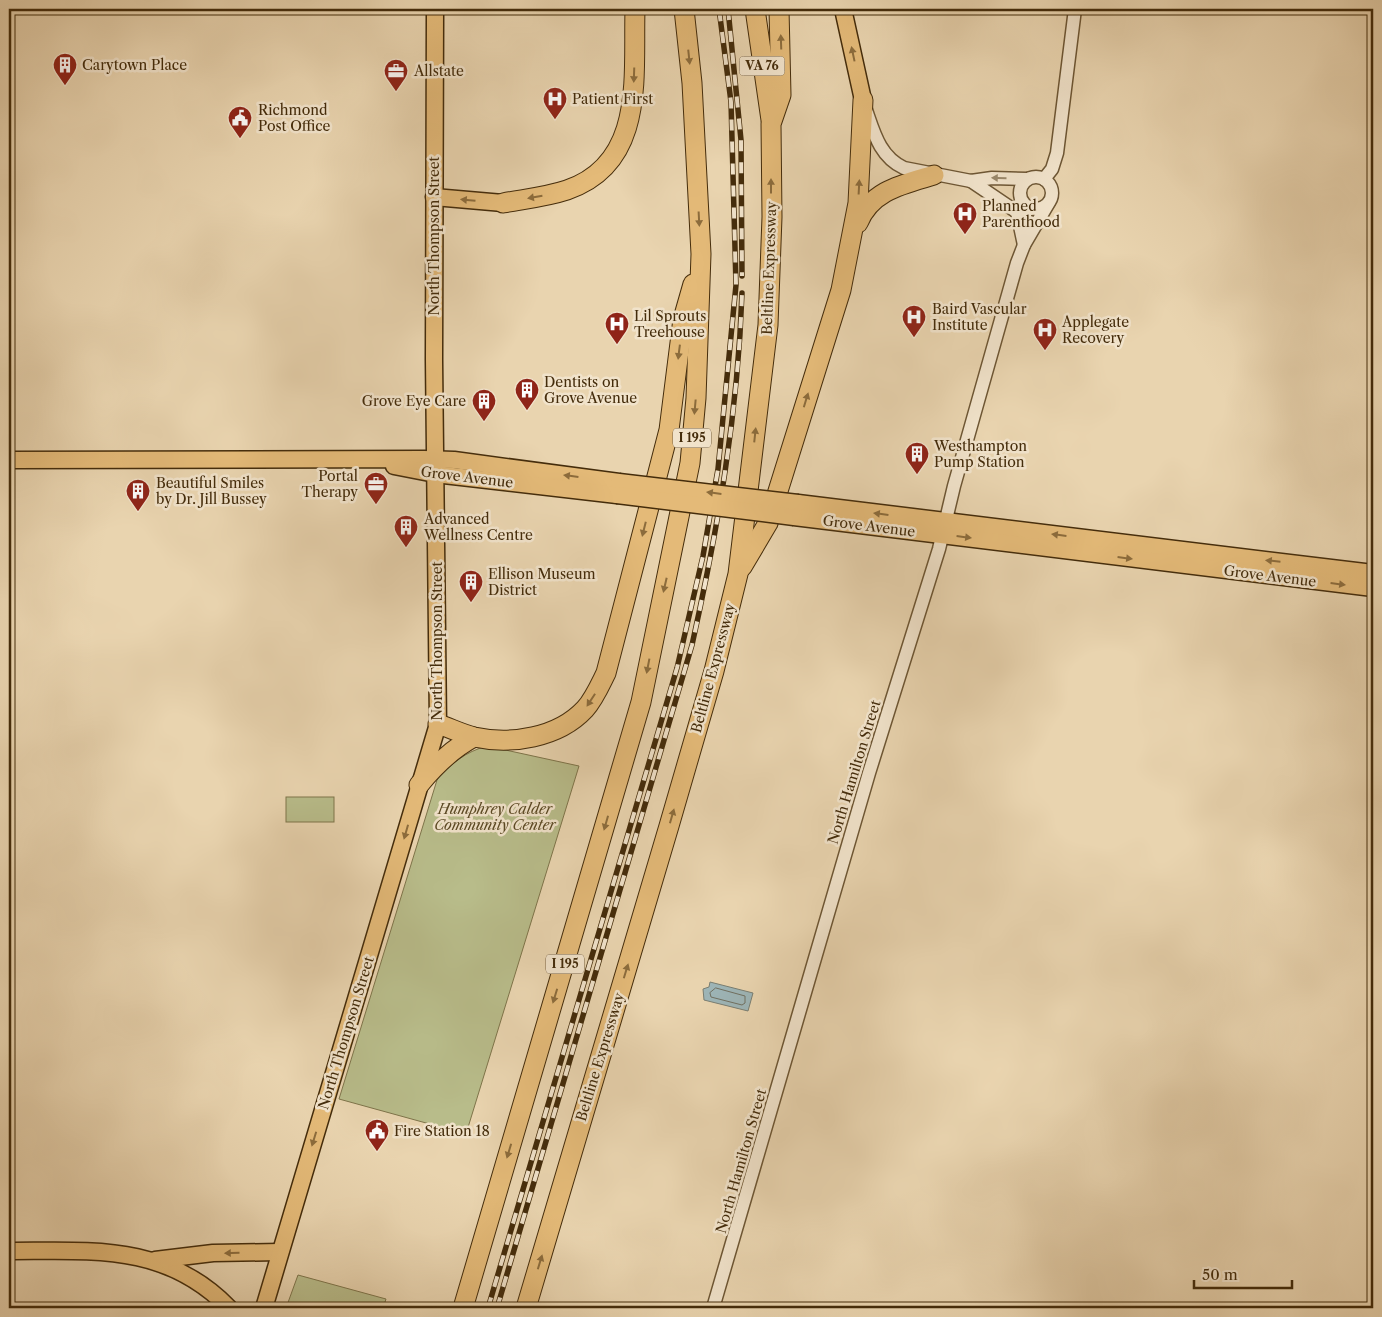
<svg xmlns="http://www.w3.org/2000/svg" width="1382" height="1317" font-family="'Libre Caslon Text',serif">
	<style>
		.green { fill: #b8bc8a; stroke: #7e744a }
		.water { fill: #9db5b7; stroke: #797e72 }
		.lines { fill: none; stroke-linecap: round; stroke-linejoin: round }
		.shore { stroke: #707061; stroke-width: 1 }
		.minor-casing { stroke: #6d5634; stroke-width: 15 }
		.major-casing { stroke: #442c0b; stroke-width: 19 }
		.highway-casing { stroke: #442c0b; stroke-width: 21 }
		.minor { stroke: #f1e3cb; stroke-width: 12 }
		.major { stroke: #e4ba78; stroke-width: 16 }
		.highway { stroke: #e4ba78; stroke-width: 19 }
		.rail-casing { stroke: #442c0b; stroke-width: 5.5 }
		.rail { stroke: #f1e3cb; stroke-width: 4; stroke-dasharray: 11; stroke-linecap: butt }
		.major-bridge-casing { stroke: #442c0b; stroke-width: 19; stroke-linecap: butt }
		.major-bridge { stroke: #e4ba78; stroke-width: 16 }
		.oneway { fill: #8c6c3c }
		.oneway2 { fill: #9a886b }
		.labels { text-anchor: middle; stroke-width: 5; stroke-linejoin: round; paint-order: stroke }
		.shield { fill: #f1e3cb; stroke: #786345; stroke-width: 1 }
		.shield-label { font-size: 12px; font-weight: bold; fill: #442c0b }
		.poi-label { font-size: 14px; fill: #442c0b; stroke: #f1e3cb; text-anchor: start }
		.street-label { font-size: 14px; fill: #442c0b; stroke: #f1e3cb }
		.park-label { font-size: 14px; font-style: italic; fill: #5b4924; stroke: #f1e3cb }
	</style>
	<rect width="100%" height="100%" fill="#e9d4af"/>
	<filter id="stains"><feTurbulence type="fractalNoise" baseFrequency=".004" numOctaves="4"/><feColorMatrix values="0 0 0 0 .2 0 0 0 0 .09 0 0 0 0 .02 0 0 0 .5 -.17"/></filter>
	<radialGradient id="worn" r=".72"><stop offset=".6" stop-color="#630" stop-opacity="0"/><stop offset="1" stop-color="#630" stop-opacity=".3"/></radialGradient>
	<g class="green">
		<path d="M487,746l92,20 -113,368 -127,-35 98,-319c15,-17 28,-28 50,-34z"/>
		<rect x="286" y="797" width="48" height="25"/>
		<polygon points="298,1275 386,1299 383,1308 286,1308"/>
	</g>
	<polygon class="water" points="710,982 753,993 748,1011 704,1000 703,989 709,987"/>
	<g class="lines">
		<polygon class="shore" points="716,988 745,996 745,1003 742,1005 711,997 710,993"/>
		<defs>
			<g id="minor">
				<path d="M866,110c8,23 14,47 38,58l67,13 21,-3 35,1"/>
				<circle cx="1036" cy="193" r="16"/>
				<polyline points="1044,179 1052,169 1057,153 1075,9"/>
				<polyline points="971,181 1017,212 1031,209"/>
				<polyline points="1019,205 1017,212 1024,245"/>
				<polyline points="713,1308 869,773 939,549 954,486 1017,263 1024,245 1048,204"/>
			</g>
			<g id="major">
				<polyline points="843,9 863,100"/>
				<polyline points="434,197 503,203"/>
				<polyline points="9,460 424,459 454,460 619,482"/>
				<polyline points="394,466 435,474 617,495"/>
				<polyline points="798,503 1373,573"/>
				<polyline points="794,517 1373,588"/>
				<path d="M9,1251c83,0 157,-8 220,57"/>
				<polyline points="155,1260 213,1253 280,1252"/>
				<polyline points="264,1308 438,724 434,360 435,9"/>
			</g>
			<g id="highway">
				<polyline points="755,9 771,120"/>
				<path d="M503,203c21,-4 43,-6 64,-13 79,-27 66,-114 68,-181"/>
				<path d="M858,223c13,-33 46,-39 76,-48"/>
				<polyline points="742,567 768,523 841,290 858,203 863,100"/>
				<path d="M438,724c12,4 24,10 36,13 37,8 84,1 111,-28 9,-10 15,-24 21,-36l63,-243 14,-111 10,-35"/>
				<path d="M419,785c16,-20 33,-36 55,-48"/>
				<polyline points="463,1308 641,702 690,463 696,398 701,254 692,83 684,9"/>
				<polyline points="526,1308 669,826 714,671 738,574 768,325 772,217 771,124 781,95 779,9"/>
			</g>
		</defs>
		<use href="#minor" class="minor-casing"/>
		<use href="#major" class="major-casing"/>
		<use href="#highway" class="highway-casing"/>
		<use href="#minor" class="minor"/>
		<use href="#major" class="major"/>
		<use href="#highway" class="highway"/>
		<defs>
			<g id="rail">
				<polyline points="728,9 741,140 742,276"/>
				<polyline points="488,1308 677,668 703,556 718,469 736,285 731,102 719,9"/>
				<path d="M497,1308l195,-663c26,-117 46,-232 50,-352"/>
			</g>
		</defs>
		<use href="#rail" class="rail-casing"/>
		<use href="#rail" class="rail"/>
		<defs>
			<g id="major-bridge">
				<polyline points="619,482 798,503"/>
				<polyline points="617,495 794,517"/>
			</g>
		</defs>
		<use href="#major-bridge" class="major-bridge-casing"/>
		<use href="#major-bridge" class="major-bridge"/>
	</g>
	<defs><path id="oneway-solid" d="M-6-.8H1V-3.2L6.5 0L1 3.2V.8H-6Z" transform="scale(1.25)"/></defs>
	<g class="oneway">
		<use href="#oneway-solid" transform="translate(781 42) rotate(-92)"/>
		<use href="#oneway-solid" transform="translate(853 54) rotate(-102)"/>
		<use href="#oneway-solid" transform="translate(689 57) rotate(84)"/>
		<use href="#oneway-solid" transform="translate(634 75) rotate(92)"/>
		<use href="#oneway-solid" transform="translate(771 186) rotate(-90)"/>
		<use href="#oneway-solid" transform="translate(859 187) rotate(-87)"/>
		<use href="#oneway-solid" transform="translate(535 197) rotate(170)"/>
		<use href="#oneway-solid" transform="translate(468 200) rotate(-175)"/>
		<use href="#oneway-solid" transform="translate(699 219) rotate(87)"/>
		<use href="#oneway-solid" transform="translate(679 352) rotate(97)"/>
		<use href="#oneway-solid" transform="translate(806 400) rotate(-73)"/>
		<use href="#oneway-solid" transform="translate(695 407) rotate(95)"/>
		<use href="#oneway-solid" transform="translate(755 435) rotate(-84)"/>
		<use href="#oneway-solid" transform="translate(571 476) rotate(-173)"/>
		<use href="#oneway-solid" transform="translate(714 493) rotate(-173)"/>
		<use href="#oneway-solid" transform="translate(881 514) rotate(-173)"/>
		<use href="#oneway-solid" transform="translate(644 529) rotate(104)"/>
		<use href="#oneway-solid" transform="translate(1059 535) rotate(-173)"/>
		<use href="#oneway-solid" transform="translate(964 537) rotate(7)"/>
		<use href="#oneway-solid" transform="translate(1125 558) rotate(7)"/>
		<use href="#oneway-solid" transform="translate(1273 561) rotate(-174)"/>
		<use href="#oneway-solid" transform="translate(1338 584) rotate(7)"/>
		<use href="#oneway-solid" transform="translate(665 585) rotate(103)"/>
		<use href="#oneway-solid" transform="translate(648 666) rotate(101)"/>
		<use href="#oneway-solid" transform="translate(591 700) rotate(123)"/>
		<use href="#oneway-solid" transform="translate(672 816) rotate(-74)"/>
		<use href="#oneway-solid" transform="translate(606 823) rotate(106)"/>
		<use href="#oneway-solid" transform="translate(406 832) rotate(106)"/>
		<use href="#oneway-solid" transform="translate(626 971) rotate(-73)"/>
		<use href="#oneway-solid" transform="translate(555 996) rotate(107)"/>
		<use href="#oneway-solid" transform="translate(314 1139) rotate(107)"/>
		<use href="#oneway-solid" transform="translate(509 1151) rotate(107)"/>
		<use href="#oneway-solid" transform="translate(232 1253) rotate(179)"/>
		<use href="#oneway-solid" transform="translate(540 1262) rotate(-73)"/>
	</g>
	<use class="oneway2" href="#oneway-solid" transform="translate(999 178) rotate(-179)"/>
	<defs>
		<symbol id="building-pin" viewBox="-11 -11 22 30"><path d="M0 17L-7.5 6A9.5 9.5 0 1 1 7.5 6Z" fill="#8f2418" stroke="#f1e3cb"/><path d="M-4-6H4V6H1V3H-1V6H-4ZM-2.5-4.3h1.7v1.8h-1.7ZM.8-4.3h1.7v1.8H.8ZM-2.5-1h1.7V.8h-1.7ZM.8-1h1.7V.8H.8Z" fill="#fff"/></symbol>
		<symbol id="office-pin" viewBox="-11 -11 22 30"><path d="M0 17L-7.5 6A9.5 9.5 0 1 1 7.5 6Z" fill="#8f2418" stroke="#f1e3cb"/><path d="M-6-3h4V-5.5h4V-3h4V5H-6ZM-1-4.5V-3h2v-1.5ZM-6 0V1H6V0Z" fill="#fff"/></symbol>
		<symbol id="hospital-pin" viewBox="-11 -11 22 30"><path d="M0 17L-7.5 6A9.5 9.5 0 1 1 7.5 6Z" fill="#8f2418" stroke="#f1e3cb"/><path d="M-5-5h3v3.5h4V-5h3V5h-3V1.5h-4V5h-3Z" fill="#fff"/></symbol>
		<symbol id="civic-pin" viewBox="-11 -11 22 30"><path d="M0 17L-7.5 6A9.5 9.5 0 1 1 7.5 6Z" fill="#8f2418" stroke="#f1e3cb"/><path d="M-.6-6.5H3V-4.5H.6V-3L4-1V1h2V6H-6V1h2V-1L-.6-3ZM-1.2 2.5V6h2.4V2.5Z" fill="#fff"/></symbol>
	</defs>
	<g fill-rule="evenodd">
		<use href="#building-pin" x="51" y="51" width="28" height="38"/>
		<use href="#office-pin" x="382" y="57" width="28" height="38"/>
		<use href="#hospital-pin" x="541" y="85" width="28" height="38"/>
		<use href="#civic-pin" x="226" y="104" width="28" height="38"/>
		<use href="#hospital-pin" x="951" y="200" width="28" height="38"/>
		<use href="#hospital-pin" x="900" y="303" width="28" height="38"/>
		<use href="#hospital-pin" x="603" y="310" width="28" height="38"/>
		<use href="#hospital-pin" x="1031" y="316" width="28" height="38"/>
		<use href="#building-pin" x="513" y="376" width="28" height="38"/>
		<use href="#building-pin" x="470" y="387" width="28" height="38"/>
		<use href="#building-pin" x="903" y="440" width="28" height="38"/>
		<use href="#office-pin" x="362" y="470" width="28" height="38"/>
		<use href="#building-pin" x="124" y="477" width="28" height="38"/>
		<use href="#building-pin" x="392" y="513" width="28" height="38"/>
		<use href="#building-pin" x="457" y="568" width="28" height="38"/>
		<use href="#civic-pin" x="363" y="1117" width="28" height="38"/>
	</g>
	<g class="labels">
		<g class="shield">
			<rect x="739.5" y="56.5" width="45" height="19" rx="4"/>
			<rect x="673" y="428.5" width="38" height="19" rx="4"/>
			<rect x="546" y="954.5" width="38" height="19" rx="4"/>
		</g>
		<g class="shield-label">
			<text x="762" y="70">VA 76</text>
			<text x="692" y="442">I 195</text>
			<text x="565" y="968">I 195</text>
		</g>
		<g class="poi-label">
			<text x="82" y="70">Carytown Place</text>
			<text x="414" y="76">Allstate</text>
			<text x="572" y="104">Patient First</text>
			<text x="258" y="115">Richmond<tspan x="258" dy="16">Post Office</tspan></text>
			<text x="982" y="211">Planned<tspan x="982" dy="16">Parenthood</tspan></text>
			<text x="932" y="314">Baird Vascular<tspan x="932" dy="16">Institute</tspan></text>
			<text x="634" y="321">Lil Sprouts<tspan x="634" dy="16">Treehouse</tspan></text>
			<text x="1062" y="327">Applegate<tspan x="1062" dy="16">Recovery</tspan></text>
			<text x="544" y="387">Dentists on<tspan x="544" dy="16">Grove Avenue</tspan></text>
			<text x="466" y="406" text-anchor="end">Grove Eye Care</text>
			<text x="934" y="451">Westhampton<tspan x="934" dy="16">Pump Station</tspan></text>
			<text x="358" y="481" text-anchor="end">Portal<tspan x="358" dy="16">Therapy</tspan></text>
			<text x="156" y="488">Beautiful Smiles<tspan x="156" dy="16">by Dr. Jill Bussey</tspan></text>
			<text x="424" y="524">Advanced<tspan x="424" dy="16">Wellness Centre</tspan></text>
			<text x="488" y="579">Ellison Museum<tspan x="488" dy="16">District</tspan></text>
			<text x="394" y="1136">Fire Station 18</text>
		</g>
		<g class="street-label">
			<text transform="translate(434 236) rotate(-90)" y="5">North Thompson Street</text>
			<text transform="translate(769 268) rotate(-88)" y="5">Beltline Expressway</text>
			<text transform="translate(467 477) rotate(7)" y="5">Grove Avenue</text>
			<text transform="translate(869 526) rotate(7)" y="5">Grove Avenue</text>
			<text transform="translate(1270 576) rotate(7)" y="5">Grove Avenue</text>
			<text transform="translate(437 641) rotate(-90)" y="5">North Thompson Street</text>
			<text transform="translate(713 668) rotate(-75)" y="5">Beltline Expressway</text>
			<text transform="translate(854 772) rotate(-73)" y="5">North Hamilton Street</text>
			<text transform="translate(346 1033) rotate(-73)" y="5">North Thompson Street</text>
			<text transform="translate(600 1057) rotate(-73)" y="5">Beltline Expressway</text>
			<text transform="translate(741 1161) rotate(-74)" y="5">North Hamilton Street</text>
		</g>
		<g class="park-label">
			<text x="495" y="814">Humphrey Calder<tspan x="495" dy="16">Community Center</tspan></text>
		</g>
	</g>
	<rect width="1382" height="1317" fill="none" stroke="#e9d4af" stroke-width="30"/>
	<rect x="10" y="10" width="1362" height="1297" fill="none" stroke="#442c0b" stroke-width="2.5"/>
	<rect x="15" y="15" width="1352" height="1287" fill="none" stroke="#442c0b"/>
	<path d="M1194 1280v8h98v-8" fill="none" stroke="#442c0b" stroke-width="2.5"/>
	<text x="1202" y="1280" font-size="15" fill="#442c0b" stroke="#f1e3cb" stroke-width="4" paint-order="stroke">50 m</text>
	<rect width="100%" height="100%" filter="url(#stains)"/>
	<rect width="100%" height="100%" fill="url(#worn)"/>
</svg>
